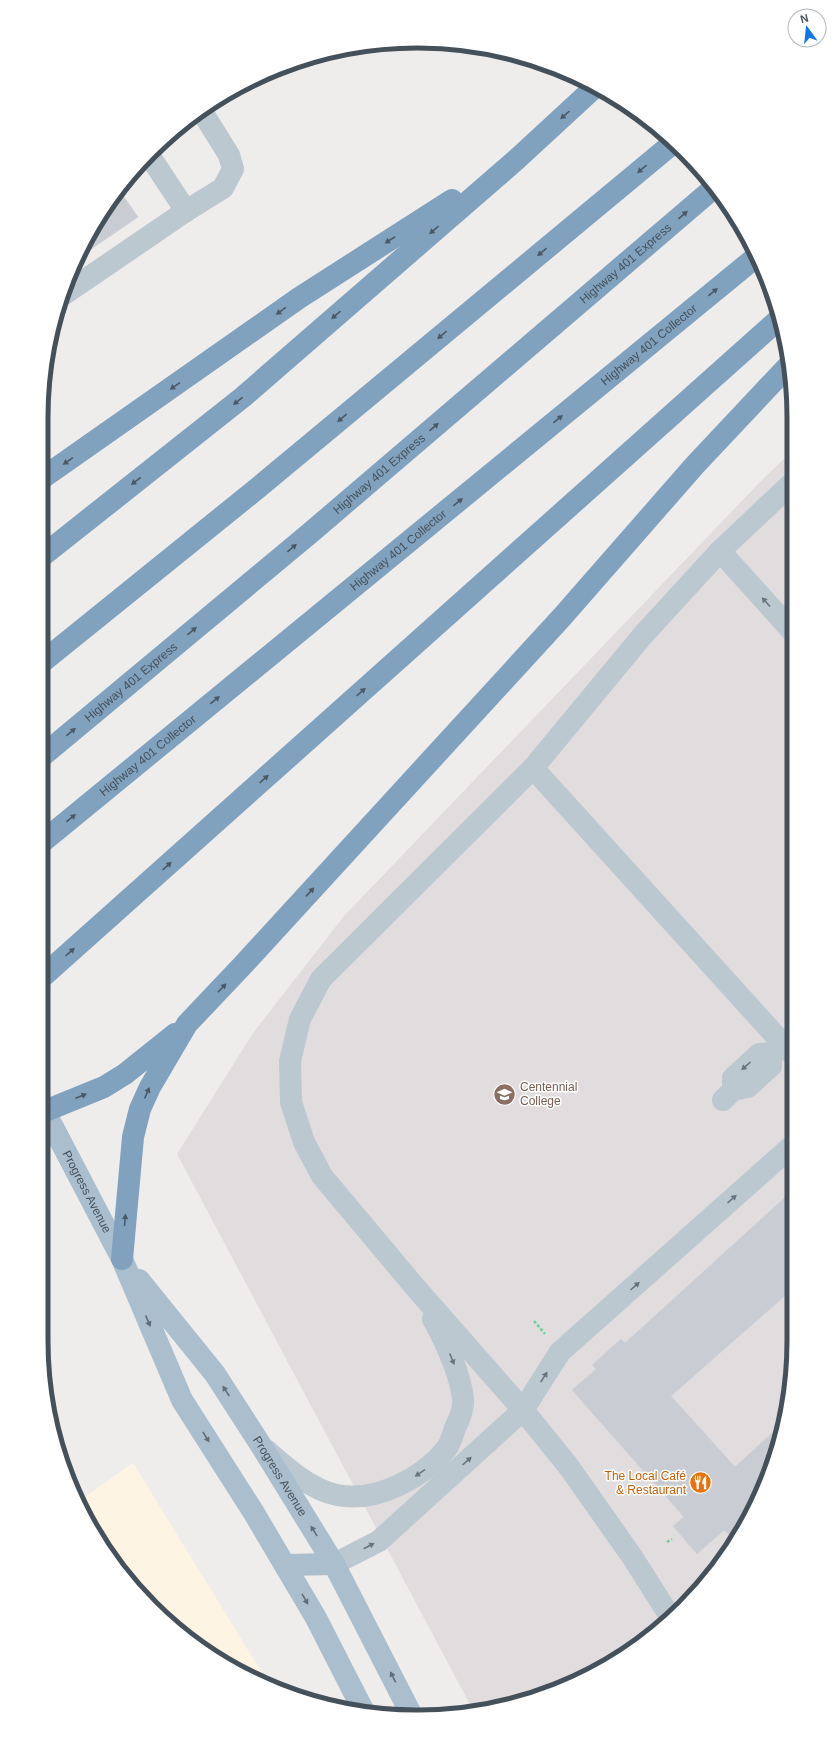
<svg xmlns="http://www.w3.org/2000/svg" width="835" height="1758" font-family="Helvetica,sans-serif">
	<style>
		.commercial { fill: #fdf4e3 }
		.education { fill: #e1ddde }
		.building { fill: #c9ccd2; stroke: #d0d3d9 }
		.lines { fill: none; stroke-linecap: round; stroke-linejoin: round }
		.path { stroke: #6cd19b; stroke-width: 2.5; stroke-dasharray: 3 2; stroke-linecap: butt }
		.minor { stroke: #bcc8d0; stroke-width: 22 }
		.major { stroke: #aabece; stroke-width: 22 }
		.highway { stroke: #80a2bf; stroke-width: 22 }
		.oneway { fill: #4a5965 }
		.oneway2 { fill: #68757e }
		.oneway3 { fill: #5e6c78 }
		.labels { text-anchor: middle; stroke-width: 3; stroke-linejoin: round; paint-order: stroke }
		.street-label { font-size: 12px; fill: #44515b; stroke: #fff }
		.education-label { font-size: 12px; fill: #785e54; stroke: #fff; text-anchor: start }
		.food-label { font-size: 12px; fill: #c56008; stroke: #fff; text-anchor: end }
		.rim { fill: none; stroke: #44515b; stroke-width: 5 }
	</style>
	<rect width="100%" height="100%" fill="#efecec"/>
	<polygon class="commercial" points="133,1463 267,1681 229,1667 134,1589 91,1529 79,1501"/>
	<polygon class="education" points="791,452 794,1341 787,1414 765,1484 700,1589 606,1667 538,1697 474,1712 177,1154 253,1033 344,916 760,482"/>
	<g class="building">
		<polygon points="119,190 138,217 78,258 104,209"/>
		<polygon points="793,1190 794,1288 671,1396 735,1467 785,1421 765,1484 732,1538 724,1530 697,1554 673,1526 684,1517 572,1390 596,1369 592,1365 621,1339 625,1343"/>
	</g>
	<g class="lines">
		<g class="path">
			<polyline points="534,1321 545,1334"/>
			<polyline points="667,1542 672,1539"/>
		</g>
		<g class="minor">
			<polyline points="149,155 186,211"/>
			<polyline points="63,295 186,211 223,188 233,169 229,155 201,110"/>
			<polyline points="720,551 792,631"/>
			<polyline points="533,768 793,1055"/>
			<polyline points="733,1090 733,1078 759,1054 771,1053 782,1043"/>
			<polyline points="723,1100 733,1090 748,1087 771,1066 771,1053"/>
			<path d="M266,1450c19,17 45,40 71,45 39,8 86,-17 110,-47 4,-6 6,-14 8,-20 4,-8 9,-20 8,-29 -3,-27 -17,-56 -30,-80"/>
			<polyline points="334,1564 379,1541 523,1410 560,1352 793,1145"/>
			<polyline points="669,1615 633,1558 569,1467 523,1410 415,1287 322,1176 304,1142 291,1102 290,1061 300,1019 321,979 533,768 643,635 720,551 791,484"/>
		</g>
		<g class="major">
			<path id="s1" d="M41,1104l81,155 60,141 72,113 62,105 47,92"/>
			<path id="s2" d="M139,1280l76,94 47,73 72,117 76,148"/>
			<polyline points="285,1565 334,1564"/>
		</g>
		<g class="highway">
			<polyline points="41,479 299,298 452,200"/>
			<polyline points="41,557 243,397 517,159 594,88"/>
			<polyline points="41,663 259,487 672,144"/>
			<path id="s3" d="M41,757l268,-223 406,-347"/>
			<path id="s4" d="M41,843l715,-586"/>
			<polyline points="41,978 778,320"/>
			<polyline points="45,1111 104,1087 125,1074 175,1034"/>
			<polyline points="122,1259 133,1137 140,1109 150,1087 187,1024 242,966 562,617 695,465 790,364"/>
		</g>
	</g>
	<defs><path id="oneway-solid" d="M-6-.8H1V-3.2L6.5 0L1 3.2V.8H-6Z"/></defs>
	<g class="oneway">
		<use href="#oneway-solid" transform="translate(565 115) rotate(138)"/>
		<use href="#oneway-solid" transform="translate(642 169) rotate(140)"/>
		<use href="#oneway-solid" transform="translate(683 215) rotate(-41)"/>
		<use href="#oneway-solid" transform="translate(434 230) rotate(139)"/>
		<use href="#oneway-solid" transform="translate(390 240) rotate(147)"/>
		<use href="#oneway-solid" transform="translate(542 252) rotate(140)"/>
		<use href="#oneway-solid" transform="translate(713 292) rotate(-39)"/>
		<use href="#oneway-solid" transform="translate(281 311) rotate(144)"/>
		<use href="#oneway-solid" transform="translate(336 315) rotate(139)"/>
		<use href="#oneway-solid" transform="translate(442 335) rotate(140)"/>
		<use href="#oneway-solid" transform="translate(175 386) rotate(145)"/>
		<use href="#oneway-solid" transform="translate(238 401) rotate(141)"/>
		<use href="#oneway-solid" transform="translate(342 418) rotate(140)"/>
		<use href="#oneway-solid" transform="translate(558 419) rotate(-39)"/>
		<use href="#oneway-solid" transform="translate(434 427) rotate(-41)"/>
		<use href="#oneway-solid" transform="translate(68 461) rotate(145)"/>
		<use href="#oneway-solid" transform="translate(136 481) rotate(142)"/>
		<use href="#oneway-solid" transform="translate(458 502) rotate(-39)"/>
		<use href="#oneway-solid" transform="translate(292 548) rotate(-40)"/>
		<use href="#oneway-solid" transform="translate(192 631) rotate(-40)"/>
		<use href="#oneway-solid" transform="translate(361 692) rotate(-42)"/>
		<use href="#oneway-solid" transform="translate(215 700) rotate(-39)"/>
		<use href="#oneway-solid" transform="translate(71 732) rotate(-40)"/>
		<use href="#oneway-solid" transform="translate(264 779) rotate(-42)"/>
		<use href="#oneway-solid" transform="translate(71 818) rotate(-39)"/>
		<use href="#oneway-solid" transform="translate(167 866) rotate(-42)"/>
		<use href="#oneway-solid" transform="translate(310 892) rotate(-47)"/>
		<use href="#oneway-solid" transform="translate(70 952) rotate(-42)"/>
		<use href="#oneway-solid" transform="translate(222 988) rotate(-46)"/>
		<use href="#oneway-solid" transform="translate(147 1093) rotate(-66)"/>
		<use href="#oneway-solid" transform="translate(81 1096) rotate(-21)"/>
		<use href="#oneway-solid" transform="translate(125 1220) rotate(-85)"/>
	</g>
	<g class="oneway2">
		<use href="#oneway-solid" transform="translate(766 602) rotate(-132)"/>
		<use href="#oneway-solid" transform="translate(746 1066) rotate(138)"/>
		<use href="#oneway-solid" transform="translate(732 1199) rotate(-42)"/>
		<use href="#oneway-solid" transform="translate(635 1286) rotate(-42)"/>
		<use href="#oneway-solid" transform="translate(452 1359) rotate(68)"/>
		<use href="#oneway-solid" transform="translate(544 1377) rotate(-57)"/>
		<use href="#oneway-solid" transform="translate(467 1461) rotate(-42)"/>
		<use href="#oneway-solid" transform="translate(420 1473) rotate(146)"/>
		<use href="#oneway-solid" transform="translate(369 1546) rotate(-28)"/>
	</g>
	<g class="oneway3">
		<use href="#oneway-solid" transform="translate(148 1321) rotate(67)"/>
		<use href="#oneway-solid" transform="translate(226 1391) rotate(-123)"/>
		<use href="#oneway-solid" transform="translate(206 1437) rotate(58)"/>
		<use href="#oneway-solid" transform="translate(314 1531) rotate(-122)"/>
		<use href="#oneway-solid" transform="translate(305 1599) rotate(60)"/>
		<use href="#oneway-solid" transform="translate(393 1677) rotate(-117)"/>
	</g>
	<defs>
		<symbol id="university-disc" viewBox="-11 -11 22 22"><circle r="9.5" fill="#8d6e63" stroke="#fff"/><path d="M0-5L7-2L0 1L-7-2ZM-4 1L0 2.5L4 1V4Q0 6-4 4Z" fill="#fff"/></symbol>
		<symbol id="restaurant-disc" viewBox="-11 -11 22 22"><circle r="9.5" fill="#e8710a" stroke="#fff"/><path d="M-5-6h1v4h1v-4h1v4h1v-4h1v5L-1.5 .5V6h-2V.5L-5-1ZM5-6V6H3V1.5H1.5Q1.5-4 5-6Z" fill="#fff"/></symbol>
	</defs>
	<g fill-rule="evenodd">
		<use href="#university-disc" x="492" y="1082" width="25" height="25"/>
		<use href="#restaurant-disc" x="688" y="1470" width="25" height="25"/>
	</g>
	<g class="labels">
		<g class="street-label">
			<text dy="4" stroke="none"><textPath href="#s3" startOffset="765">Highway 401 Express</textPath></text>
			<text dy="4" stroke="none"><textPath href="#s4" startOffset="786">Highway 401 Collector</textPath></text>
			<text dy="4" stroke="none"><textPath href="#s3" startOffset="441">Highway 401 Express</textPath></text>
			<text dy="4" stroke="none"><textPath href="#s4" startOffset="462">Highway 401 Collector</textPath></text>
			<text dy="4" stroke="none"><textPath href="#s3" startOffset="117">Highway 401 Express</textPath></text>
			<text dy="4" stroke="none"><textPath href="#s4" startOffset="138">Highway 401 Collector</textPath></text>
			<text dy="4" stroke="none"><textPath href="#s1" startOffset="99">Progress Avenue</textPath></text>
			<text dy="4" stroke="none"><textPath href="#s2" startOffset="242">Progress Avenue</textPath></text>
		</g>
		<g class="education-label">
			<text x="520" y="1091">Centennial<tspan x="520" dy="14">College</tspan></text>
		</g>
		<g class="food-label">
			<text x="686" y="1480">The Local Café<tspan x="686" dy="14">&amp; Restaurant</tspan></text>
		</g>
	</g>
	<path d="M0 0H835V1758H0ZM417 48H418A369 369 0 0 1 787 417V1341A369 369 0 0 1 418 1710H417A369 369 0 0 1 48 1341V417A369 369 0 0 1 417 48Z" fill="#fff" fill-rule="evenodd"/>
	<path class="rim" d="M417 48H418A369 369 0 0 1 787 417V1341A369 369 0 0 1 418 1710H417A369 369 0 0 1 48 1341V417A369 369 0 0 1 417 48Z"/>
	<g transform="translate(807 28) rotate(345)"><circle r="19" fill="#ffffff" stroke="#b4b9bd"/>
	<path d="M0-3L7 15L0 10L-7 15Z" fill="#0d77e9"/>
	<text y="-6" font-size="11" font-weight="bold" text-anchor="middle" fill="#44515b">N</text>
	</g>
</svg>
